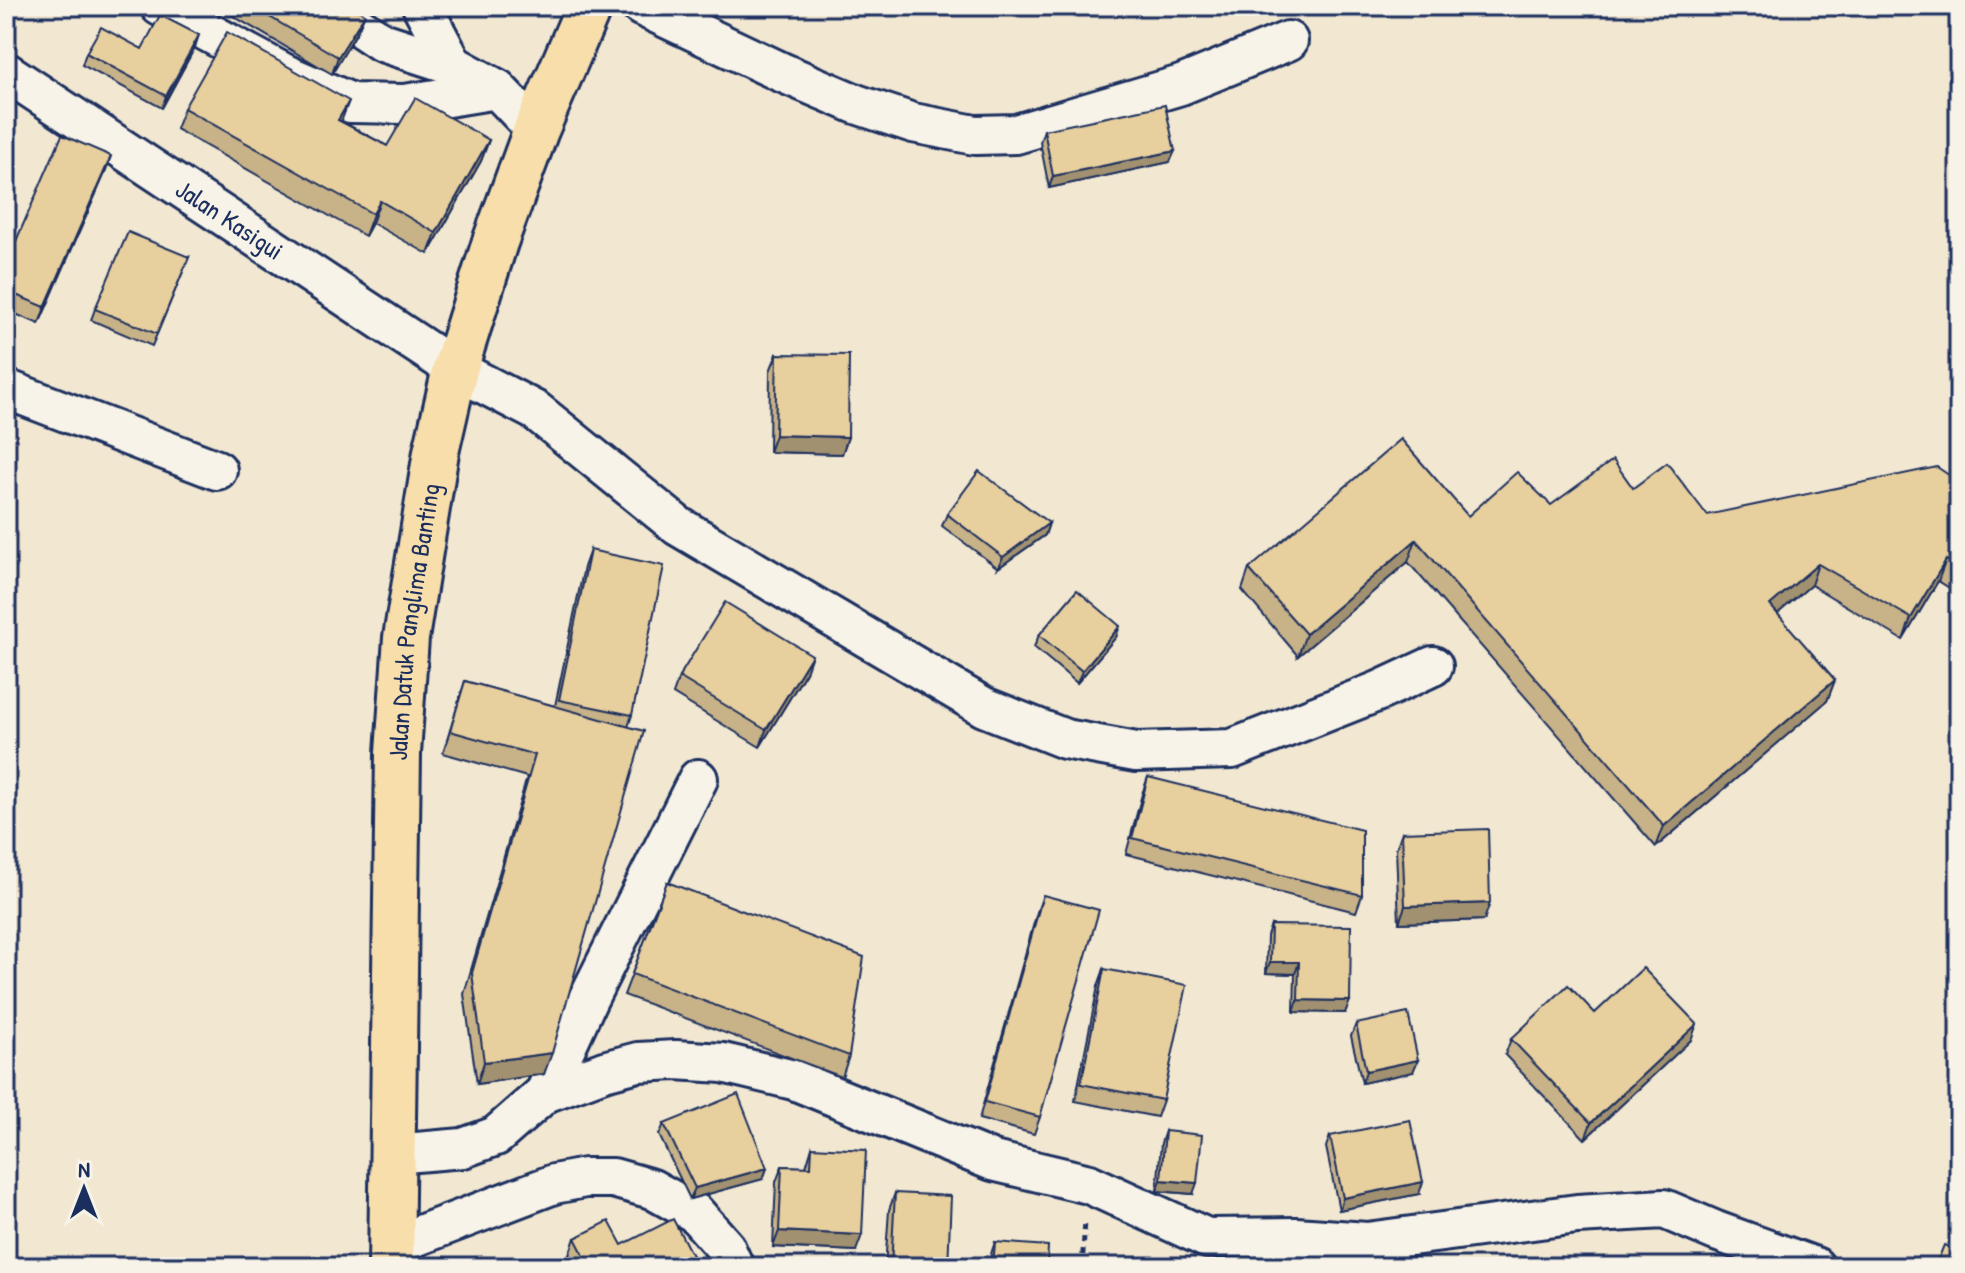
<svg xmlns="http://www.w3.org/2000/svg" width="1965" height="1273" font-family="'Patrick Hand',sans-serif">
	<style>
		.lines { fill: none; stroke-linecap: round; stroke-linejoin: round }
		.minor-casing { stroke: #1b2f5e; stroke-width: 44 }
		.major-casing { stroke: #1b2f5e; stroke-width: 50 }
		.path { stroke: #1b2f5e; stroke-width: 5; stroke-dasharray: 6 6; stroke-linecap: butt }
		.minor { stroke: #f7f3e8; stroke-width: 38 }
		.major { stroke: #f8deab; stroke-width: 44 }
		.wall { fill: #c8b288; stroke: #1b2f5e; stroke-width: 2 }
		.shaded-wall { fill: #a2916f; stroke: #1b2f5e; stroke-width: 2 }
		.building { fill: #e8cf9e; stroke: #1b2f5e; stroke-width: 2 }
		.labels { text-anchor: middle; stroke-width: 8; stroke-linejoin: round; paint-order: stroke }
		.street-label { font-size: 26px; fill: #1b2f5e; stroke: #f7f3e8 }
	</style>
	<rect width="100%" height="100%" fill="#f2e8d2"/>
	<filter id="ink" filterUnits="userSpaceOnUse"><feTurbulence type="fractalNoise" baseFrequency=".0125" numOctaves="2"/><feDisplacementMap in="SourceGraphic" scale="16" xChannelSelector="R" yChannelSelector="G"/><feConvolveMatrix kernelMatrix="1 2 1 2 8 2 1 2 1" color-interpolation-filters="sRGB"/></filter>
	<g filter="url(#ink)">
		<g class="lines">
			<defs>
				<g id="minor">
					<polyline points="160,6 287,75 351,103 405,104 497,89"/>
					<polyline points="328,6 382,42 453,65 497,89 536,130"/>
					<polyline points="422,6 453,65"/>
					<polyline points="641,6 781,72 856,104 913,123 975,135 1016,134 1181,85 1288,41"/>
					<path id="s1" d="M6,72l449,297 81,42 142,115 306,181 81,32 71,13 96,-3 147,-58 54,-25"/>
					<polyline points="6,389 217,470"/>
					<polyline points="545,1093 587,1001 698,779"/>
					<polyline points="393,1154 463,1148 496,1136 545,1093 604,1071 638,1062 676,1060 723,1063 794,1080 993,1161 1089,1184 1207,1238 1296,1237 1367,1242 1577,1214 1664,1209 1716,1231 1815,1267"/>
					<polyline points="391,1246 554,1184 585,1178 613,1178 652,1189 695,1213 725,1247 734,1267"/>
				</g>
				<g id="major">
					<path id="s2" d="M391,1267l7,-514 8,-115 30,-186 19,-83 40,-127 41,-112 53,-124"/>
				</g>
			</defs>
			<use href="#minor" class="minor-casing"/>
			<use href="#major" class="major-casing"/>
			<polyline class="path" points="1082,1267 1085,1221"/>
			<use href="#minor" class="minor"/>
			<use href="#major" class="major"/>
		</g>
		<g class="wall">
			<polygon points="216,6 352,6 358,30 332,74"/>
			<polygon points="195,47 162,108 82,65 86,53"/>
			<polygon points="184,108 341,121 387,146 489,140 481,161 428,254 372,223 365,236 176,129"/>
			<polygon points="1044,130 1170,162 1049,188 1040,142"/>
			<polygon points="105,173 39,324 6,310 6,264"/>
			<polygon points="189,257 152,346 91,320 95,309"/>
			<polygon points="777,354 848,437 842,454 769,452 770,371"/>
			<polygon points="1959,482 1959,594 1938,581 1903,640 1811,585 1777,614 1835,680 1827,701 1656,847 1408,562 1298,656 1242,590 1249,569 1468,516 1551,505 1633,488 1707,515"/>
			<polygon points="947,514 1049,523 1045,535 998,568 942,526"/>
			<polygon points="590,550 632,715 628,727 544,1074 477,1084 464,994 527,777 443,753 465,681 555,706 584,567"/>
			<polygon points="1039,635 1116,637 1077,683 1034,647"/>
			<polygon points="806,672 760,747 673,694 679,677"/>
			<polygon points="1148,777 1362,895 1356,912 1126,854 1142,794"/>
			<polygon points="1402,832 1484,920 1399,923 1396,849"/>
			<polygon points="667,882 849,1056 842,1077 624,995"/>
			<polygon points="1043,895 1040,1117 1034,1134 979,1119 1037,912"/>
			<polygon points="1271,925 1345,1013 1294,1012 1295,974 1266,973 1267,936"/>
			<polygon points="1104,969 1163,1100 1157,1117 1075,1101 1098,986"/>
			<polygon points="1595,1013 1691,1040 1585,1139 1505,1055 1511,1039"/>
			<polygon points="1356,1024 1413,1072 1362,1083 1351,1036"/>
			<polygon points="664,1124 767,1168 763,1179 690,1199 659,1135"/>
			<polygon points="1165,1131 1193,1194 1157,1191 1161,1143"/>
			<polygon points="1330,1136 1419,1194 1339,1210 1326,1147"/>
			<polygon points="812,1147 856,1251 773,1247 776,1182 782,1166 806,1167"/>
			<polygon points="895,1193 948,1267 885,1267 889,1210"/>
			<polygon points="575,1238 622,1245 698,1267 575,1267 569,1255"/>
			<polygon points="995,1242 1047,1267 990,1267 991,1254"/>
		</g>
		<g class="shaded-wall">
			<polygon points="365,14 358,30 332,74 338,57"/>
			<polygon points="199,35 195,47 162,108 166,96"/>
			<polygon points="349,101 341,122 338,120"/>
			<polygon points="489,140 481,161 428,254 436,233"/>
			<polygon points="1175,151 1170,162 1049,188 1053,176"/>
			<polygon points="111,156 105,173 39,324 45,307"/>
			<polygon points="380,201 372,223 365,236 373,214"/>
			<polygon points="775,435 848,437 842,454 769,452"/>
			<polygon points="1049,523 1045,535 998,568 1003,557"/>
			<polygon points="1416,540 1408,562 1298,656 1306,634"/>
			<polygon points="1946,560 1938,581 1903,640 1911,618"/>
			<polygon points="1818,564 1811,585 1762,627 1770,605"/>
			<polygon points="1120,626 1116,637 1077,683 1082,671"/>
			<polygon points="812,655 806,672 760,747 766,730"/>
			<polygon points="1835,680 1827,701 1656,847 1664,826"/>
			<polygon points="1490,903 1484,920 1399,923 1405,906"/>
			<polygon points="1270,962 1299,962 1295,974 1266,973"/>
			<polygon points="1298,1000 1350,1001 1345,1013 1294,1012"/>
			<polygon points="1697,1024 1691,1040 1585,1139 1591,1123"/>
			<polygon points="552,1053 544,1074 477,1084 484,1062"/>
			<polygon points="1418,1060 1413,1072 1362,1083 1366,1071"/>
			<polygon points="767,1168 763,1179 690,1199 695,1188"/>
			<polygon points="1161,1180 1197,1183 1193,1194 1157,1191"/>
			<polygon points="1423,1182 1419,1194 1339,1210 1343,1198"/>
			<polygon points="779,1231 862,1235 856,1251 773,1247"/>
		</g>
		<g class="building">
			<polygon points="251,6 352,6 365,14 338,57"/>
			<polygon points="160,15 199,35 166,96 86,53 101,27 142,49"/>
			<polygon points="227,32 349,101 338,120 387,146 415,98 489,140 436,233 380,201 373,214 184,108"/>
			<polygon points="1165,105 1175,151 1053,176 1044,130"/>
			<polygon points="62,135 111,156 45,307 6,291 6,264"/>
			<polygon points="128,232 189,257 157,334 95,309"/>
			<polygon points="777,354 849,355 848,437 775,435"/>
			<polygon points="1401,439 1468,516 1517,472 1551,505 1613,460 1633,488 1667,463 1707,515 1937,467 1959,482 1959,568 1946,560 1911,618 1818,564 1770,605 1835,680 1664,826 1416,540 1306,634 1249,569"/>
			<polygon points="979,471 1049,523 1003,557 947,514"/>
			<polygon points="590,550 664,566 632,715 559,700"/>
			<polygon points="1077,590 1120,626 1082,671 1039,635"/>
			<polygon points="725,602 812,655 766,730 679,677"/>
			<polygon points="465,681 644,731 552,1053 484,1062 472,973 535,755 450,731"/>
			<polygon points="1148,777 1362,830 1362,895 1132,838"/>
			<polygon points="1488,829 1490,903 1405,906 1402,832"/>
			<polygon points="667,882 864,957 849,1056 632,974"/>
			<polygon points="1043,895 1099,910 1040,1117 985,1102"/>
			<polygon points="1271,925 1351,926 1350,1001 1298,1000 1299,962 1270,962"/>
			<polygon points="1643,968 1697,1024 1591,1123 1511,1039 1568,985 1595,1013"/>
			<polygon points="1104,969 1187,985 1163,1100 1081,1084"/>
			<polygon points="1408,1013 1418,1060 1366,1071 1356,1024"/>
			<polygon points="738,1094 767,1168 695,1188 664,1124"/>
			<polygon points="1410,1120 1423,1182 1343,1198 1330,1136"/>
			<polygon points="1165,1131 1202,1135 1197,1183 1161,1180"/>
			<polygon points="812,1147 866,1150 862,1235 779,1231 782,1166 811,1167"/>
			<polygon points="895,1193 951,1196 948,1267 891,1267"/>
			<polygon points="673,1219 698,1267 590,1267 575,1238 609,1221 622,1245"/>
			<polygon points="995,1242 1048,1246 1047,1267 993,1267"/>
			<polygon points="1944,1245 1959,1251 1959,1267 1935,1267"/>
			<polygon points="253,1263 263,1267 251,1267"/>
		</g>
	</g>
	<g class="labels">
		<g class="street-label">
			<text dy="9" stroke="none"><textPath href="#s1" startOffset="268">Jalan Kasigui</textPath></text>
			<text dy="9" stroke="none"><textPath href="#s2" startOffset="646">Jalan Datuk Panglima Banting</textPath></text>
		</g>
	</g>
	<rect width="1965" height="1273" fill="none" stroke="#f7f3e8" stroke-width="32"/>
	<rect x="16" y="16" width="1933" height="1241" fill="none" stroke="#1b2f5e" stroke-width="3" filter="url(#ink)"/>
	<g transform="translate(84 1189)" stroke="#f7f3e8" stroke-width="6" paint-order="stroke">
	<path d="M0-6L14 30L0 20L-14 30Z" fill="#1b2f5e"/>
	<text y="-12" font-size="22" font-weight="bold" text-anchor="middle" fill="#1b2f5e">N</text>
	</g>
</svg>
